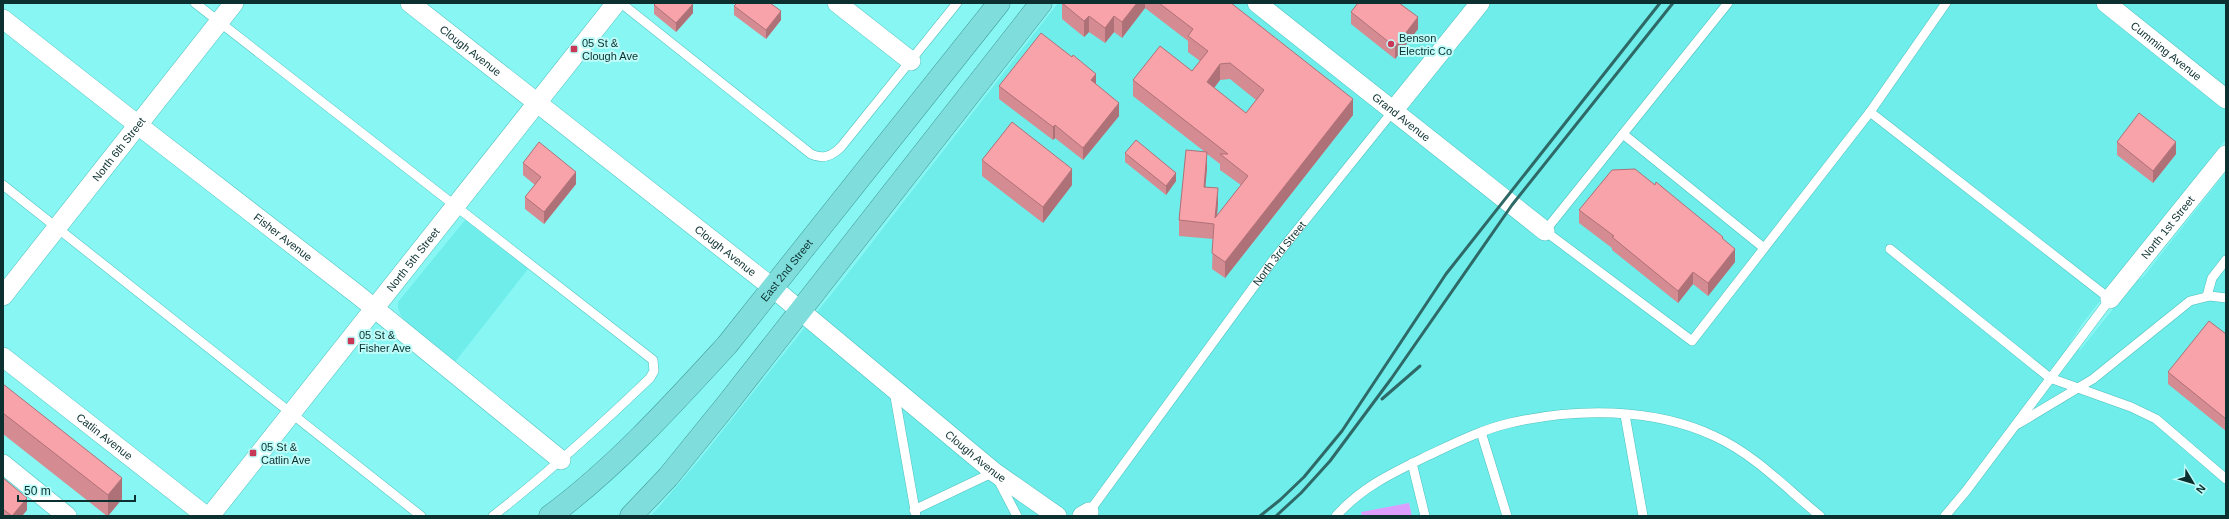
<svg xmlns="http://www.w3.org/2000/svg" width="2229" height="519" font-family="Helvetica,sans-serif">
	<style>
		.built { fill: #6eedea }
		.water { fill: #dc9efd }
		.lines { fill: none; stroke-linecap: round; stroke-linejoin: round }
		.service-casing { stroke: #4ec0be; stroke-width: 10 }
		.minor-casing { stroke: #4ec0be; stroke-width: 20 }
		.trunk-casing { stroke: #429b9a; stroke-width: 23 }
		.service { stroke: #fff; stroke-width: 9 }
		.minor { stroke: #fff; stroke-width: 19 }
		.trunk { stroke: #7fdedc; stroke-width: 22 }
		.rail { stroke: #2f6967; stroke-width: 3 }
		.wall { fill: #d58b92; fill-rule: evenodd }
		.shaded-wall { fill: #ae7177 }
		.building { fill: #f8a2aa; stroke: #ae7177; fill-rule: evenodd }
		.poi-dot { fill: #c93957; stroke: #befcf9; stroke-width: 1.5 }
		.labels { text-anchor: middle; stroke-width: 4; stroke-linejoin: round; paint-order: stroke }
		.poi-label { font-size: 11px; fill: #0b302f; stroke: #befcf9; text-anchor: start }
		.street-label { font-size: 11px; fill: #0b302f; stroke: #befcf9 }
	</style>
	<rect width="100%" height="100%" fill="#88f7f4"/>
	<g class="built">
		<polygon points="1058,3 2226,3 2226,139 2082,324 2070,343 2080,350 2134,283 2144,276 2226,172 2226,516 1412,516 1409,503 1361,513 1362,516 651,516 701,458 853,267"/>
		<polygon points="465,220 528,269 455,362 409,324 401,316 398,308 398,302"/>
	</g>
	<polygon class="water" points="1409,503 1412,516 1362,516 1361,512"/>
	<g class="lines">
		<defs>
			<g id="service">
				<path d="M195,3l458,357 1,11 -4,7c-50,48 -102,95 -157,138"/>
				<path d="M621,3l190,151c12,6 21,2 30,-7l116,-144"/>
				<polyline points="1728,3 1545,231 1692,341 1870,112 1946,3"/>
				<polyline points="1870,112 2110,299 1966,491 1945,516"/>
				<polyline points="1623,134 1764,248"/>
				<polyline points="3,185 421,516"/>
				<polyline points="1890,249 2050,378 2131,407 2156,419 2226,479"/>
				<polyline points="2207,296 2212,278 2226,260"/>
				<polyline points="894,391 916,516"/>
				<polyline points="1625,415 1643,516"/>
				<polyline points="2018,424 2093,379 2190,301 2210,296 2226,298"/>
				<polyline points="1481,432 1507,516"/>
				<polyline points="1412,463 1425,516"/>
				<polyline points="914,510 994,472 1017,516"/>
				<path id="s1" d="M1089,512l185,-253 119,-148"/>
				<path d="M1336,516c25,-28 54,-42 87,-58 28,-13 57,-28 87,-35 65,-15 142,-16 204,13 40,18 72,52 106,80"/>
			</g>
			<g id="minor">
				<path id="s2" d="M410,3l363,285 221,184 63,44"/>
				<polyline points="837,3 911,61"/>
				<path id="s3" d="M1257,3l288,228"/>
				<path id="s4" d="M2106,3l120,96"/>
				<path id="s5" d="M3,19l135,106 220,170 203,165"/>
				<polyline points="1393,111 1480,3"/>
				<path id="s6" d="M3,296l231,-293"/>
				<path id="s7" d="M2110,299l116,-144"/>
				<path id="s8" d="M3,357l203,159"/>
				<polyline points="3,464 67,516"/>
				<path id="s9" d="M210,516l406,-513"/>
				<polyline points="1082,516 1089,512"/>
			</g>
			<g id="trunk">
				<path id="s10" d="M550,516c66,-49 122,-111 177,-171l272,-342"/>
				<polyline points="631,516 668,477 728,403 1041,3"/>
			</g>
		</defs>
		<use href="#service" class="service-casing"/>
		<use href="#minor" class="minor-casing"/>
		<use href="#trunk" class="trunk-casing"/>
		<use href="#service" class="service"/>
		<use href="#minor" class="minor"/>
		<use href="#trunk" class="trunk"/>
		<g class="rail">
			<polyline points="1382,399 1420,366"/>
			<polyline points="1260,516 1280,500 1304,477 1342,431 1446,274 1660,3"/>
			<polyline points="1276,516 1301,493 1330,461 1391,379 1512,205 1673,3"/>
		</g>
	</g>
	<g class="wall">
		<path d="M1062,3h169l122,112 -128,163 -13,-9 1,-30 -34,-3v-16l26,-68 -72,-56v-16l59,-9 8,-10 -12,-9v-11l-43,-33 -23,30 -8,-6 -9,11 -16,-11 -5,5 -22,-18zM1230,79l26,21 -10,13 -32,-25 6,-8zM1207,154l13,10v6l21,15 -24,31 1,-12 -13,-17 2,-19z"/>
		<polygon points="1355,3 1399,3 1418,29 1395,59 1351,24 1351,12 1357,4"/>
		<polygon points="654,5 693,13 676,32 654,14"/>
		<polygon points="734,6 781,20 766,39 734,15"/>
		<polygon points="1096,85 1119,116 1083,160 1055,138 1053,140 999,99 999,86"/>
		<polygon points="2117,142 2176,154 2153,183 2117,155"/>
		<polygon points="1125,153 1176,181 1166,195 1125,162"/>
		<polygon points="982,160 1072,185 1043,223 982,176"/>
		<polygon points="523,163 576,184 544,224 525,209 525,197 535,185 523,175"/>
		<polygon points="1579,210 1723,239 1735,262 1708,296 1693,284 1678,303 1612,250 1612,248 1579,223"/>
		<polygon points="2226,334 2226,431 2168,384 2168,372"/>
		<polygon points="3,384 122,499 108,516 107,516 3,434"/>
		<polygon points="3,478 27,510 22,516 3,516"/>
	</g>
	<g class="shaded-wall">
		<polygon points="1137,3 1145,3 1145,8 1122,38 1122,22"/>
		<polygon points="693,4 693,13 676,32 676,23"/>
		<polygon points="781,11 781,20 766,39 766,30"/>
		<polygon points="1089,16 1089,32 1084,37 1084,21"/>
		<polygon points="1114,16 1114,32 1105,43 1105,28"/>
		<polygon points="1418,17 1418,29 1395,59 1395,47"/>
		<polygon points="1220,64 1220,80 1207,97 1207,82"/>
		<polygon points="1096,74 1096,86 1091,80"/>
		<polygon points="1353,99 1353,115 1225,278 1225,262"/>
		<polygon points="1119,103 1119,116 1083,160 1083,148"/>
		<polygon points="1055,125 1055,138 1053,140 1053,127"/>
		<polygon points="2176,142 2176,154 2153,183 2153,171"/>
		<polygon points="1207,152 1207,168 1204,203 1204,187"/>
		<polygon points="1072,169 1072,185 1043,223 1043,207"/>
		<polygon points="576,172 576,184 544,224 544,212"/>
		<polygon points="1176,173 1176,181 1166,195 1166,186"/>
		<polygon points="1218,188 1218,204 1215,234 1215,218"/>
		<polygon points="1735,249 1735,262 1708,296 1708,283"/>
		<polygon points="1693,272 1693,284 1678,303 1678,291"/>
		<polygon points="122,478 122,499 108,516 108,495"/>
		<polygon points="27,498 27,510 22,516 12,516"/>
	</g>
	<g class="building">
		<polygon points="656,3 692,3 693,4 676,23 654,5"/>
		<polygon points="737,3 770,3 781,11 766,30 734,6"/>
		<polygon points="1062,3 1137,3 1122,22 1114,16 1105,28 1089,16 1084,21"/>
		<path d="M1159,3h72l122,96 -128,163 -13,-9 2,-29 -35,-4 7,-70 21,2 -3,35 14,1 -3,30 33,-42 -28,-22h8l-95,-74 27,-34 32,25 16,-20 -20,-15 5,-7zM1230,63l34,27 -18,23 -39,-31 13,-18z"/>
		<polygon points="1358,3 1399,3 1418,17 1395,47 1351,12"/>
		<polygon points="1041,33 1072,57 1073,55 1096,74 1091,80 1119,103 1083,148 1055,125 1053,127 999,86"/>
		<polygon points="2139,113 2176,142 2153,171 2117,142"/>
		<polygon points="1012,122 1072,169 1043,207 982,160"/>
		<polygon points="1136,140 1176,173 1166,186 1125,153"/>
		<polygon points="539,142 576,172 544,212 525,197 541,177 523,163"/>
		<polygon points="1635,169 1655,185 1656,182 1723,237 1722,238 1735,249 1708,283 1693,272 1678,291 1612,237 1614,236 1579,210 1612,170"/>
		<polygon points="2209,321 2226,334 2226,419 2168,372"/>
		<polygon points="3,384 122,478 108,495 3,413"/>
		<polygon points="3,478 27,498 12,516 3,509"/>
	</g>
	<g class="poi-dot">
		<circle cx="1391" cy="44" r="4"/>
		<rect x="570" y="45" width="8" height="8" rx="2"/>
		<rect x="347" y="337" width="8" height="8" rx="2"/>
		<rect x="249" y="449" width="8" height="8" rx="2"/>
	</g>
	<g class="labels">
		<g class="poi-label">
			<text x="1399" y="42">Benson<tspan x="1399" dy="13">Electric Co</tspan></text>
			<text x="582" y="47">05 St &amp;<tspan x="582" dy="13">Clough Ave</tspan></text>
			<text x="359" y="339">05 St &amp;<tspan x="359" dy="13">Fisher Ave</tspan></text>
			<text x="261" y="451">05 St &amp;<tspan x="261" dy="13">Catlin Ave</tspan></text>
		</g>
		<g class="street-label">
			<text dy="4" stroke="none"><textPath href="#s2" startOffset="77">Clough Avenue</textPath></text>
			<text dy="4" stroke="none"><textPath href="#s4" startOffset="77">Cumming Avenue</textPath></text>
			<text dy="4" stroke="none"><textPath href="#s3" startOffset="184">Grand Avenue</textPath></text>
			<text dy="4" stroke="none"><textPath href="#s6" startOffset="187">North 6th Street</textPath></text>
			<text dy="4" stroke="none"><textPath href="#s7" startOffset="92">North 1st Street</textPath></text>
			<text dy="4" stroke="none"><textPath href="#s5" startOffset="355">Fisher Avenue</textPath></text>
			<text dy="4" stroke="none"><textPath href="#s2" startOffset="401">Clough Avenue</textPath></text>
			<text dy="4" stroke="none"><textPath href="#s1" startOffset="321">North 3rd Street</textPath></text>
			<text dy="4" stroke="none"><textPath href="#s9" startOffset="327">North 5th Street</textPath></text>
			<text dy="4" stroke="none"><textPath href="#s10" startOffset="342">East 2nd Street</textPath></text>
			<text dy="4" stroke="none"><textPath href="#s8" startOffset="129">Catlin Avenue</textPath></text>
			<text dy="4" stroke="none"><textPath href="#s2" startOffset="725">Clough Avenue</textPath></text>
		</g>
	</g>
	<rect width="2229" height="519" fill="none" stroke="#0b302f" stroke-width="8"/>
	<g transform="translate(2193 483) rotate(128)" stroke="#befcf9" stroke-width="3" paint-order="stroke">
	<path d="M0-3L7 15L0 10L-7 15Z" fill="#0b302f"/>
	<text y="-6" font-size="11" font-weight="bold" text-anchor="middle" fill="#0b302f">N</text>
	</g>
	<path d="M18 495v6h117v-6" fill="none" stroke="#0b302f" stroke-width="2"/>
	<text x="24" y="495" font-size="12" fill="#0b302f" stroke="#befcf9" stroke-width="3" paint-order="stroke">50 m</text>
</svg>
